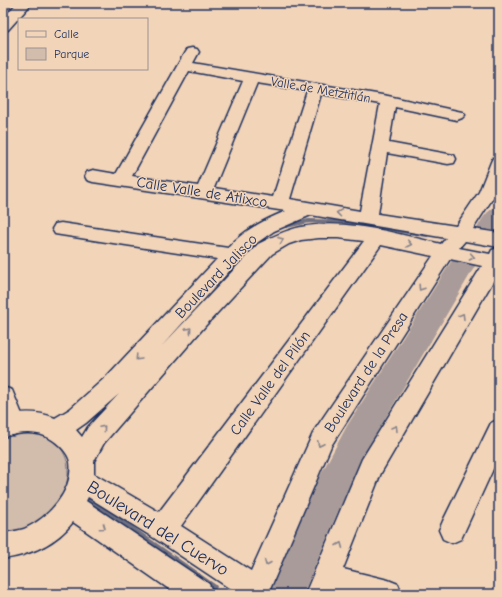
<svg xmlns="http://www.w3.org/2000/svg" width="502" height="597" font-family="'Comic Neue',sans-serif">
	<style>
		.green { fill: #d2bcab; stroke: #767684 }
		.lines { fill: none; stroke-linecap: round; stroke-linejoin: round }
		.stream-far1 { stroke: #707081; stroke-width: 4 }
		.stream { stroke: #707081; stroke-width: 5.5 }
		.river { fill: #a99b99; fill-rule: evenodd }
		.minor-casing { stroke: #1b2f5e; stroke-width: 3 }
		.major-casing { stroke: #1b2f5e; stroke-width: 3 }
		.minor { fill: #f2d4b8; fill-rule: evenodd }
		.major { fill: #f2d4b8; fill-rule: evenodd }
		.oneway { stroke: #86828b }
		.labels { text-anchor: middle; stroke-width: 3; stroke-linejoin: round; paint-order: stroke }
		.far-street-label { font-size: 13px; fill: #1b2f5e; stroke: #f2d4b8 }
		.street-label { font-size: 15px; fill: #1b2f5e; stroke: #f2d4b8 }
		.near-street-label { font-size: 18px; fill: #1b2f5e; stroke: #f2d4b8 }
	</style>
	<rect width="100%" height="100%" fill="#f2d4b8"/>
	<filter id="ink" filterUnits="userSpaceOnUse"><feTurbulence type="fractalNoise" baseFrequency=".025" numOctaves="2"/><feDisplacementMap in="SourceGraphic" scale="8" xChannelSelector="R" yChannelSelector="G"/><feConvolveMatrix kernelMatrix="1 2 1 2 8 2 1 2 1" color-interpolation-filters="sRGB"/></filter>
	<g filter="url(#ink)">
		<path class="green" d="M20,429c8,2 26,5 32,9 7,5 11,13 14,20 9,29 -13,58 -36,72 -8,5 -19,6 -27,9v-107z"/>
		<g class="lines">
			<g class="stream-far1">
				<polyline points="286,226 309,221 345,222 427,235"/>
				<polyline points="453,266 457,275"/>
			</g>
			<polyline class="stream" points="89,499 214,587"/>
			<g class="river">
				<path d="M499,206v27c-5,7 -12,5 -20,3l-3,-6c6,-11 11,-21 23,-24z"/>
				<polygon points="465,251 474,254 478,261 369,446 339,509 303,594 267,594 314,487 347,426 456,254"/>
			</g>
			<defs>
				<g id="minor">
					<path d="M192,48l5,1 2,3 -6,11 195,33 74,16 3,3 -3,3 -5,2 -62,-13 -6,36 59,11 6,1 2,4 -2,4 -6,1 -61,-11 -9,61 78,12 23,-34 12,-30 2,-4 6,-1v27l-3,9 -23,36 26,4v14l-34,-6 -6,7 31,6 2,-4 7,-2v23l-118,202 -38,96 45,11 10,4 4,10h-97l57,-135 120,-193 -32,-7 -119,187 -63,148h-30l-84,-56 -66,-41 -2,4 123,83 4,10h-37l-103,-72c-17,22 -43,33 -70,37v-26c7,-1 14,-2 21,-4 25,-11 50,-39 46,-67 -1,-6 -6,-12 -10,-16 -16,-16 -36,-15 -57,-9v-20c18,-6 34,-6 52,1l15,-9 37,-33 110,-117 -156,-24 -6,-1 -3,-5 3,-5 6,-1 167,25c16,-18 36,-28 58,-37l-193,-29 -6,-2 -2,-4 2,-4 6,-2 23,4 69,-122 2,-3zM189,71l54,10 -45,105 -66,-10zM257,83l50,8 -34,106 -59,-9zM321,94l59,10 -20,107 -70,-12zM311,215l135,23 -5,6c-45,-10 -94,-26 -140,-17 -15,3 -29,10 -43,17l-97,103 90,-100 23,-16zM319,238h19l26,3 -205,271 -65,-38v-13l10,-18 102,-118 66,-71 17,-10 12,-4zM381,245l52,11 -119,175 -63,140 -70,-45zM119,394l-31,33 -6,10 -6,-7 10,-7z"/>
					<polygon points="499,419 499,456 461,539 452,543 443,539 439,530 443,521 491,423"/>
				</g>
				<g id="major">
					<polygon points="17,3 32,3 8,30 3,31 3,18"/>
					<polygon points="3,387 12,390 26,424 22,432 13,435 4,432 3,430"/>
				</g>
			</defs>
			<use href="#minor" class="minor-casing"/>
			<use href="#major" class="major-casing"/>
			<use href="#minor" class="minor"/>
			<use href="#major" class="major"/>
		</g>
		<defs><path id="oneway-chevron" d="M-2-3.5L2.5 0L-2 3.5" fill="none" stroke-width="1.6" stroke-linecap="round" stroke-linejoin="round"/></defs>
		<g class="oneway">
			<use href="#oneway-chevron" transform="translate(339 213) rotate(-172)"/>
			<use href="#oneway-chevron" transform="translate(281 240) rotate(-21)"/>
			<use href="#oneway-chevron" transform="translate(409 244) rotate(12)"/>
			<use href="#oneway-chevron" transform="translate(472 257) rotate(11)"/>
			<use href="#oneway-chevron" transform="translate(421 288) rotate(123)"/>
			<use href="#oneway-chevron" transform="translate(462 316) rotate(-59)"/>
			<use href="#oneway-chevron" transform="translate(189 330) rotate(-49)"/>
			<use href="#oneway-chevron" transform="translate(138 358) rotate(133)"/>
			<use href="#oneway-chevron" transform="translate(103 428) rotate(-49)"/>
			<use href="#oneway-chevron" transform="translate(395 428) rotate(-59)"/>
			<use href="#oneway-chevron" transform="translate(320 444) rotate(115)"/>
			<use href="#oneway-chevron" transform="translate(103 527) rotate(35)"/>
			<use href="#oneway-chevron" transform="translate(340 545) rotate(-68)"/>
			<use href="#oneway-chevron" transform="translate(267 563) rotate(113)"/>
		</g>
	</g>
	<g class="labels">
		<g class="far-street-label">
			<text transform="translate(321 89) rotate(10)" y="5">Valle de Metztitlán</text>
		</g>
		<g class="street-label">
			<text transform="translate(202 192) rotate(9)" y="5">Calle Valle de Atlixco</text>
			<text transform="translate(216 276) rotate(-46)" y="5">Boulevard Jalisco</text>
			<text transform="translate(366 372) rotate(-57)" y="5">Boulevard de la Presa</text>
			<text transform="translate(270 383) rotate(-54)" y="5">Calle Valle del Pilón</text>
		</g>
		<g class="near-street-label">
			<text transform="translate(158 528) rotate(32)" y="6">Boulevard del Cuervo</text>
		</g>
	</g>
	<rect width="502" height="597" fill="none" stroke="#f2d4b8" stroke-width="16"/>
	<rect x="8" y="8" width="486" height="581" fill="none" stroke="#1b2f5e" stroke-width="1.5" filter="url(#ink)"/>
	<rect x="18" y="18" width="130" height="52" fill="#f2d4b8" stroke="#9c9294"/>
	<rect x="26" y="31" width="20" height="6" fill="#f2d4b8" stroke="#9c9294"/>
	<text x="54" y="38" font-size="12" fill="#1b2f5e">Calle</text>
	<rect x="26" y="48" width="20" height="12" fill="#d2bcab" stroke="#9c9294"/>
	<text x="54" y="58" font-size="12" fill="#1b2f5e">Parque</text>
</svg>
